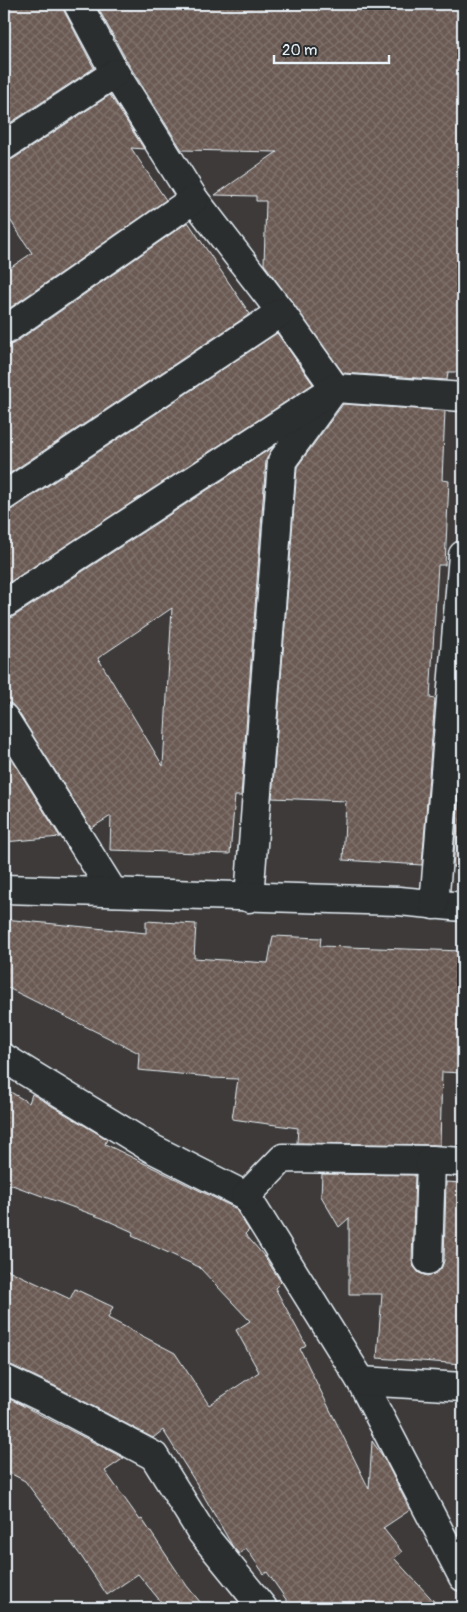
<svg xmlns="http://www.w3.org/2000/svg" width="467" height="1612" font-family="Pangolin,sans-serif">
	<style>
		.building { fill: url(#building-cross-hatch); stroke: #e8f1f8; fill-rule: evenodd }
		.lines { fill: none; stroke-linecap: round; stroke-linejoin: round }
		.minor-casing { stroke: #e8f1f8; stroke-width: 31 }
		.minor { stroke: #2a2d2e; stroke-width: 28 }
	</style>
	<defs>
		<pattern id="building-cross-hatch" width="8" height="8" patternUnits="userSpaceOnUse" patternTransform="scale(1.25)"><rect width="8" height="8" fill="#6a5a52"/><path d="M0 0l8 8M0 8l8-8" fill="none" stroke="#7f726c"/></pattern>
	</defs>
	<rect width="100%" height="100%" fill="#3d3a39"/>
	<filter id="ink" filterUnits="userSpaceOnUse"><feTurbulence type="fractalNoise" baseFrequency=".02" numOctaves="2"/><feDisplacementMap in="SourceGraphic" scale="10" xChannelSelector="R" yChannelSelector="G"/><feConvolveMatrix kernelMatrix="1 2 1 2 8 2 1 2 1" color-interpolation-filters="sRGB"/></filter>
	<g filter="url(#ink)">
		<g class="building">
			<polygon points="4,4 62,4 64,11 94,68 4,127"/>
			<polygon points="96,4 463,4 463,372 448,372 447,380 343,373 264,264 266,201 256,201 256,196 215,195 277,152 182,150 129,65"/>
			<polygon points="110,95 144,149 131,148 166,200 4,312 4,272 32,253 4,211 4,161 13,159"/>
			<polygon points="188,222 250,314 4,477 4,346 13,344"/>
			<polygon points="277,333 313,384 4,586 4,511 13,509"/>
			<polygon points="343,404 445,411 442,480 449,481 445,565 438,565 430,698 435,699 422,865 343,860 346,801 272,798 297,467"/>
			<path d="M273,447l-7,13 -25,336h-6l-5,58 -120,-4 1,-34 -20,12 -74,-118 -5,-6 -8,-2v-83l9,-2zM172,608l-9,158 -65,-108z"/>
			<polygon points="463,741 463,867 453,867"/>
			<polygon points="4,747 60,837 4,842"/>
			<polygon points="4,919 146,933 146,921 196,924 194,958 268,963 273,936 321,938 320,946 463,951 463,1073 442,1072 440,1145 297,1143 298,1128 232,1119 238,1079 211,1078 211,1077 138,1070 139,1053 4,986"/>
			<polygon points="4,1088 29,1103 32,1094 107,1139 105,1144 235,1208 249,1230 245,1234 265,1257 281,1282 275,1288 306,1345 300,1349 369,1489 372,1441 384,1458 410,1510 383,1528 402,1552 394,1558 440,1608 292,1608 267,1572 264,1574 246,1548 239,1554 233,1547 198,1486 163,1430 153,1438 55,1386 11,1365 4,1364 4,1268 70,1299 75,1289 113,1307 108,1318 175,1353 209,1405 259,1372 236,1330 250,1321 199,1267 132,1236 133,1232 102,1218 4,1182"/>
			<polygon points="322,1174 415,1175 412,1260 414,1267 419,1273 427,1276 436,1273 441,1269 444,1261 446,1182 463,1183 463,1364 377,1358 382,1294 349,1294 349,1218 339,1227 321,1196"/>
			<polygon points="4,1396 124,1458 105,1471 140,1520 142,1519 187,1586 205,1608 166,1608 138,1574 107,1595 81,1556 25,1481 4,1470"/>
		</g>
		<g class="lines">
			<defs>
				<g id="minor">
					<polyline points="78,4 115,73 194,199 281,312 335,388 282,461 249,898"/>
					<polyline points="4,146 115,73"/>
					<polyline points="4,331 194,199"/>
					<polyline points="4,496 281,312"/>
					<polyline points="4,604 335,388 463,397"/>
					<polyline points="4,718 113,892"/>
					<polyline points="4,889 399,901 463,907"/>
					<polyline points="434,905 463,555"/>
					<polyline points="4,1058 151,1148 246,1196 361,1381 463,1577"/>
					<polyline points="246,1196 283,1158 431,1160"/>
					<polyline points="428,1260 431,1160 463,1162"/>
					<polyline points="4,1379 48,1400 154,1456 202,1533 263,1608"/>
					<polyline points="361,1381 463,1387"/>
				</g>
			</defs>
			<use href="#minor" class="minor-casing"/>
			<use href="#minor" class="minor"/>
		</g>
	</g>
	<rect width="467" height="1612" fill="none" stroke="#2a2d2e" stroke-width="20"/>
	<rect x="10" y="10" width="447" height="1592" fill="none" stroke="#e8f1f8" stroke-width="2" filter="url(#ink)"/>
	<path d="M274 55v8h115v-8" fill="none" stroke="#e8f1f8" stroke-width="2.5"/>
	<text x="282" y="55" font-size="15" fill="#e8f1f8" stroke="#2a2d2e" stroke-width="4" paint-order="stroke">20 m</text>
</svg>
